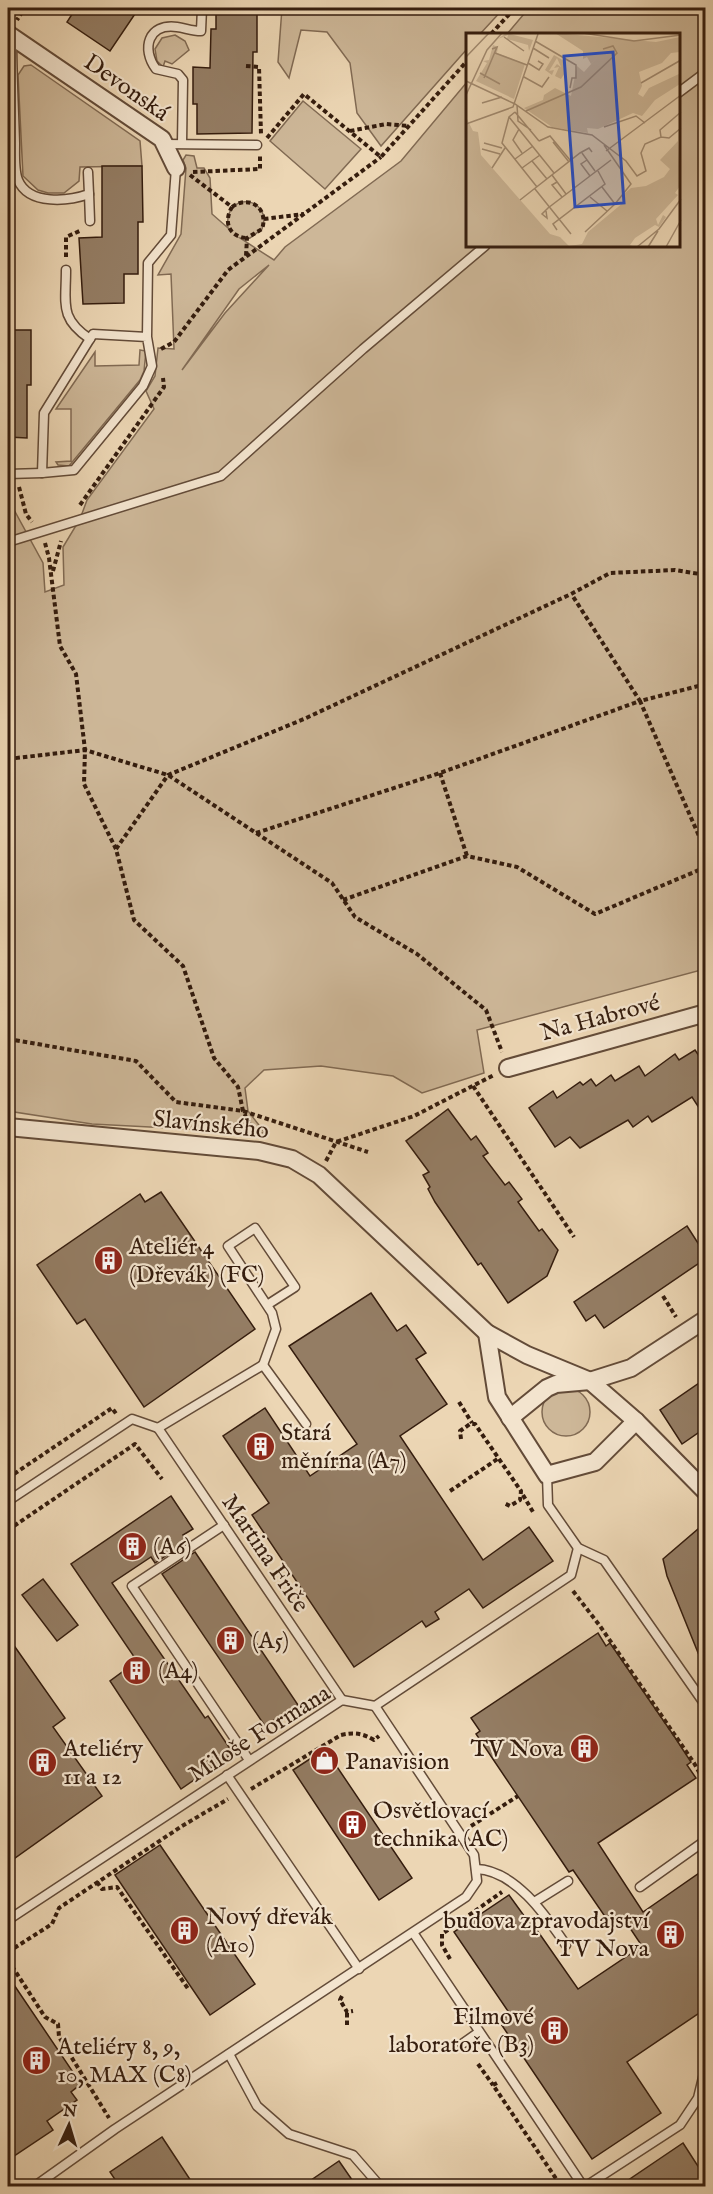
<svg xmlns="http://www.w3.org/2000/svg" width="713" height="2194" font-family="'IM FELL English',serif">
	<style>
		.green { fill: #cdb798; stroke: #816a53; stroke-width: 1.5; fill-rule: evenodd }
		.building { fill: #947d64; stroke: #351d0e; stroke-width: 1.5 }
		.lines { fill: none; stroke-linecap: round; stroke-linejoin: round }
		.lane-casing { stroke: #634b38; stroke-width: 11 }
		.street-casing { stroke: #634b38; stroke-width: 20 }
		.path { stroke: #351d0e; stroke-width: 4; stroke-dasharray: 4.5 3; stroke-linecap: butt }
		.lane { stroke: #f3e4ce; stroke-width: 8 }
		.street { stroke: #f3e4ce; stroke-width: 16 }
		.labels { text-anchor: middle; stroke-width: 4.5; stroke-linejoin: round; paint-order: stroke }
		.street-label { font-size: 24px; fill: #351d0e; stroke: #f3e4ce }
		.poi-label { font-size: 24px; fill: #351d0e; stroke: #f3e4ce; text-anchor: start }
		.inset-road { fill: none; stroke: #a38c72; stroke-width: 1.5 }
		.view { fill: #1d4ed8; fill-opacity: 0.15; stroke: #1d4ed8; stroke-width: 3 }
		.inset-edge { fill: none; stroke: #351d0e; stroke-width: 3 }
	</style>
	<rect width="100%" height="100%" fill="#ecd6b4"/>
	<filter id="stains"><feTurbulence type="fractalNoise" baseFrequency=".00333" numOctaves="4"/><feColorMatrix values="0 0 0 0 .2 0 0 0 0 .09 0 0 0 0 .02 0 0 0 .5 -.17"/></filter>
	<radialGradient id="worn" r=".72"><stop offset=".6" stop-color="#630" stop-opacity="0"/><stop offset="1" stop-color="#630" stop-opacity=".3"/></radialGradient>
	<g class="green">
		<polygon points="282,8 504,8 480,34 467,34 467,49 381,146 357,113 350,63 327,32 301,30 289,78 278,62"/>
		<path d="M529,8h176v961l-228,61 7,43 -62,20 -29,-17 -72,-10 -57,4 -19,18 3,23 17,22 -173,-9 -84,-13v-605l5,2 30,55 2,29 19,-7 -1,-38 17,-28 7,-19 67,-91 -8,-18 9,-15 3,-28 16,1 -3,-75 -13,1 23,-41 5,-66 -3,-8 3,-5 8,1 3,12h7l6,10 2,36 16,14c-5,-39 46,-31 34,1l-12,9h-10l34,22 11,-13 116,-86 66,-79v164h211v-212h-171zM269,265l-44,48 -43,57 57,-81z"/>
		<polygon points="175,35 185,41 189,50 172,64 165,61 163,67 157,61 155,49 162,38"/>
		<polygon points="31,65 140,141 142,166 80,167 79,181 64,193 48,193 38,190 23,176 18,75 24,66"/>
		<polygon points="303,101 361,149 325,189 270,141"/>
		<polygon points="140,350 146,351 144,371 140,380 69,466 58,465 56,462 71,461 71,409 56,409 95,352 95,366 139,365"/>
		<circle cx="566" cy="1412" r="24"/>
	</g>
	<g class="building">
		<polygon points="76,8 139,8 110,51 67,22"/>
		<polygon points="216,8 257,8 257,52 253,52 252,133 197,134 197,104 193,104 193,67 210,68 211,29 216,29"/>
		<polygon points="102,166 142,166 143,222 138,222 138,274 124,274 124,303 83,304 79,238 102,237"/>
		<polygon points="8,330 31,330 31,385 27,385 27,438 8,437"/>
		<polygon points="695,1050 699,1056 705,1051 705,1117 692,1097 652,1122 648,1116 633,1127 628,1120 580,1148 570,1137 555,1147 529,1108 553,1091 557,1098 580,1082 583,1085 591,1079 596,1086 611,1075 615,1081 639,1066 645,1076 675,1054 679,1060"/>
		<polygon points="448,1109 471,1140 476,1136 488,1153 483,1156 505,1185 509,1182 522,1199 518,1202 539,1231 542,1229 558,1250 547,1276 508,1303 481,1263 478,1265 435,1202 428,1189 430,1187 423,1175 429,1172 406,1141"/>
		<polygon points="161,1192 255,1329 144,1407 85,1319 77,1324 37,1265 140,1194 145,1202"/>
		<polygon points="687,1226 705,1254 705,1259 604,1328 595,1315 586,1321 574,1302"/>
		<polygon points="371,1293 397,1331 406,1325 426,1353 416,1359 447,1404 400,1436 483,1560 529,1527 553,1561 483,1608 469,1589 435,1612 439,1619 426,1627 422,1621 354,1667 252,1515 269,1503 223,1436 265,1408 310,1476 357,1444 289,1346"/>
		<polygon points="705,1379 705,1428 682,1444 660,1410"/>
		<polygon points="171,1496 193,1529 183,1535 188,1541 155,1563 151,1557 112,1583 205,1718 208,1716 233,1753 181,1789 110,1681 137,1661 71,1564"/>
		<polygon points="705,1523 705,1670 667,1576 663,1559"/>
		<polygon points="195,1552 298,1705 265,1726 162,1574"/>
		<polygon points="43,1579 78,1625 57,1641 22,1595"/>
		<polygon points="598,1633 606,1646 610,1643 674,1736 691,1762 687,1765 696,1778 598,1843 643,1912 705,1869 705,2009 627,2062 661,2113 592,2159 499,2021 510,2014 454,1932 509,1895 530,1924 532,1923 578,1989 642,1946 622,1916 616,1920 611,1914 606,1918 573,1870 569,1872 476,1734 480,1731 471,1718"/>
		<polygon points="8,1637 65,1718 53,1727 102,1796 8,1863"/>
		<polygon points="325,1749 412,1878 379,1900 293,1770"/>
		<polygon points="160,1845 255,1984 210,2015 115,1875"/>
		<polygon points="8,1976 81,2084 71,2092 77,2100 47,2121 53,2130 8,2160"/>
		<polygon points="162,2137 195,2187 120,2187 110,2172"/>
		<polygon points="683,2143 705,2177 691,2187 618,2187"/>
		<polygon points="339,2161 357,2187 301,2187"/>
	</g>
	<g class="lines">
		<defs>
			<g id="lane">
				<path d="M12,37c0,36 2,71 3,106 0,11 -1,27 3,37 11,26 51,21 71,14l-1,-22"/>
				<polyline points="678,93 706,72"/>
				<path d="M182,143l1,-63 -5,-6 -22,-5c-15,-20 -8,-46 21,-42 8,1 15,4 24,4l1,-23"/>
				<polyline points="164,144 257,145"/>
				<polyline points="89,194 90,221"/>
				<path d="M66,270c0,34 -7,48 24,69"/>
				<polyline points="147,337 152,366 143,386 74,470 42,473 44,413 93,334 147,337 148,263 171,235 176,168"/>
				<polyline points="8,474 42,473"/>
				<polyline points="8,542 221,476 363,349 485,246"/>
				<polyline points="263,1365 276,1329 272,1313 228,1246 255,1228 295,1287 267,1305"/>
				<polyline points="158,1428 342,1700"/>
				<polyline points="158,1428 263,1365 306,1424"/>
				<polyline points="547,1475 548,1505 578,1548 604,1560 706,1706"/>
				<polyline points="8,1501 132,1419 158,1428"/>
				<polyline points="224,1525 132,1586 249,1760"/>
				<polyline points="227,1775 359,1969"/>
				<path d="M476,1869c39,1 70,47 90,76"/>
				<polyline points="640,1887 706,1840"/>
				<polyline points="536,1901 568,1881"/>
				<polyline points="8,1920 342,1700 375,1706 571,1575 578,1548"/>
				<polyline points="414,1934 583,2186"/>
				<polyline points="462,2044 479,2032"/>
				<polyline points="229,2054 257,2106 289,2134 353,2155 380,2186"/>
				<polyline points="35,2186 115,2129 466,1897 477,1881 474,1855 375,1706"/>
				<polyline points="586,2186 680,2125 698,2098 706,2065"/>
			</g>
			<g id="street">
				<polyline points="8,34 162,139 176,168"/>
				<polyline points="508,1068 706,1013"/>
				<polyline points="8,1127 259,1151 292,1159 319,1175 487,1333 527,1355 590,1381 636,1421 706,1492"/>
				<polyline points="487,1333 497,1397 547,1475 595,1462 636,1421"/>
				<polyline points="510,1418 547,1388 556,1384 590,1381 631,1368 706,1319"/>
			</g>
		</defs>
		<use href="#lane" class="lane-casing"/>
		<use href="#street" class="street-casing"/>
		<g class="path">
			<polyline points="15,8 22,12 17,20"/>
			<polyline points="491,34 515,8"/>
			<polyline points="246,66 259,67 261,134"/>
			<polyline points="350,131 386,124 409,126"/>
			<polyline points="267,138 304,94 381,157 467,61"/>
			<polyline points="193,172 260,169 260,156"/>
			<path d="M190,175l42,32c-9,15 -3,30 15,31"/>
			<path d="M232,207c18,-13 37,2 30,22l-15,9 -1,18"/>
			<polyline points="264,219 304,214"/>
			<polyline points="66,257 66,237 82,230"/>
			<polyline points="161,349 174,342 228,270 381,157"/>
			<polyline points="19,487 26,514 32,522"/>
			<polyline points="80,505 164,387 163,378"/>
			<polyline points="45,543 49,558 60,646 76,674 85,750 84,784 116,849 134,920 183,966 214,1058 238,1087 243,1111 254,1133"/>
			<polyline points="53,571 61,541"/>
			<polyline points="706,684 640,701 706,852"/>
			<polyline points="8,759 85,750 168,775 332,883 355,917 417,954 486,1010 502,1052"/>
			<polyline points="440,773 467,856"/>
			<polyline points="256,833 440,773 640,701 572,595"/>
			<polyline points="698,834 706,829"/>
			<polyline points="116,849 168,775 304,719 571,594 610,573 675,570 706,575"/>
			<polyline points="343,900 467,856 517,867 595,914 706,867"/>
			<polyline points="8,1039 136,1061 176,1102 243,1111 368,1152"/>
			<polyline points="473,1086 574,1237"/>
			<polyline points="326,1161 336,1142 414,1116 494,1075"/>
			<polyline points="663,1296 676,1317"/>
			<polyline points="459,1402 472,1423"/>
			<polyline points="461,1439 460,1431 470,1424 475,1424 521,1491 520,1500 510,1506 504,1503"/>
			<polyline points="8,1478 112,1408 117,1415"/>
			<polyline points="450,1491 499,1458"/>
			<polyline points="523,1495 533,1512"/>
			<polyline points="8,1530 135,1444 162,1479"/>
			<polyline points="573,1591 600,1626 694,1763 704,1781 701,1793"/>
			<path d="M251,1789l90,-54c13,-3 21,-2 33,5l5,-4"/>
			<polyline points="471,1826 518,1796"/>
			<polyline points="97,1882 102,1889 117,1887 189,1990"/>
			<polyline points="8,1952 52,1924 59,1908 182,1826 228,1799"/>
			<polyline points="450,1959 442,1945 442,1934 502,1892"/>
			<polyline points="8,1960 45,2017 58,2024 59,2037 109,2118"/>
			<polyline points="342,1996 340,2000 347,2012 353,2011"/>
			<polyline points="347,2025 347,2012"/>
			<polyline points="478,2064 493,2085"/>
			<polyline points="497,2083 493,2085 561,2186"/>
		</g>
		<use href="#lane" class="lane"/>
		<use href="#street" class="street"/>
	</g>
	<defs>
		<symbol id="building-disc" viewBox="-11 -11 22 22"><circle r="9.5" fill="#8f2418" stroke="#f3e4ce"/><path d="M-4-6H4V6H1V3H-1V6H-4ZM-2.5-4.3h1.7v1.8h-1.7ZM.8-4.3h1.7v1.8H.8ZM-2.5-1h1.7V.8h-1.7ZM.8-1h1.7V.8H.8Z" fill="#fff"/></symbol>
		<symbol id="shop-disc" viewBox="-11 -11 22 22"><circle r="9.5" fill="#8f2418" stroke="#f3e4ce"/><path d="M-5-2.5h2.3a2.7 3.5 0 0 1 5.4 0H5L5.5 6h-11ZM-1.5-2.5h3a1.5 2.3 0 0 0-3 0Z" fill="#fff"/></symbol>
	</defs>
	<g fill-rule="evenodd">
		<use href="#building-disc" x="92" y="1244" width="33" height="33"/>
		<use href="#building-disc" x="244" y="1430" width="33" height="33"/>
		<use href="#building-disc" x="116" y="1530" width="33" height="33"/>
		<use href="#building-disc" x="214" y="1624" width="33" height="33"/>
		<use href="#building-disc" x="120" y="1654" width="33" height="33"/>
		<use href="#building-disc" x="568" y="1732" width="33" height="33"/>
		<use href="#shop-disc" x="308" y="1744" width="33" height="33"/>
		<use href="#building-disc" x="26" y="1746" width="33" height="33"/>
		<use href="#building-disc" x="336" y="1808" width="33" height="33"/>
		<use href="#building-disc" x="168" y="1914" width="33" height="33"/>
		<use href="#building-disc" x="654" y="1918" width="33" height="33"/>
		<use href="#building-disc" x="538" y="2014" width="33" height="33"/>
		<use href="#building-disc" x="20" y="2044" width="33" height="33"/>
	</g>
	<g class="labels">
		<g class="street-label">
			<text transform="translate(127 87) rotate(35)" y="8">Devonská</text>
			<text transform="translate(600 1017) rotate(-15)" y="8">Na Habrové</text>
			<text transform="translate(211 1124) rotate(6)" y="8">Slavínského</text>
			<text transform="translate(266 1553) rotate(56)" y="8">Martina Friče</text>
			<text transform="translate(259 1733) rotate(-32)" y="8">Miloše Formana</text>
		</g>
		<g class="poi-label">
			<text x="129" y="1254">Ateliér 4<tspan x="129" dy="28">(Dřevák) (FC)</tspan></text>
			<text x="281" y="1440">Stará<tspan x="281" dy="28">měnírna (A7)</tspan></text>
			<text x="153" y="1554">(A6)</text>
			<text x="252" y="1648">(A5)</text>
			<text x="158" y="1678">(A4)</text>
			<text x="63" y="1756">Ateliéry<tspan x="63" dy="28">11 a 12</tspan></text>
			<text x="563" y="1756" text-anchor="end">TV Nova</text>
			<text x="345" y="1769">Panavision</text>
			<text x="373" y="1818">Osvětlovací<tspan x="373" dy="28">technika (AC)</tspan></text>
			<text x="206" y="1924">Nový dřevák<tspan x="206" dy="28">(A10)</tspan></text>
			<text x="649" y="1928" text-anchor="end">budova zpravodajství<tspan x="649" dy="28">TV Nova</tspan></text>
			<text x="534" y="2024" text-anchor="end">Filmové<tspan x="534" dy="28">laboratoře (B3)</tspan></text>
			<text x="57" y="2054">Ateliéry 8, 9,<tspan x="57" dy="28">10, MAX (C8)</tspan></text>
		</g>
	</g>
	<g transform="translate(466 33)">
		<rect width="214" height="214" fill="#ecd6b4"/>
		<path d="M40,0l27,7 -4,11 -1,-6 -21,-6 1,-4 -10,4zM89,0l101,9 24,-5v15l-9,1 -9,10 -23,9 3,14 -4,8 5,3 6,-9 30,-14 1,10 -25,16 -13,16 -9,-3 -35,16 -11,-1 1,5 -36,-6 -28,-19 19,-8 1,-5 11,-7 16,8 6,-30 7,6 24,-27 -17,19 -4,-7 -4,2v-8zM27,12l5,2 -1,6 28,11 -11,35 -38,-18 11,-18 -4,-2 6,-1zM88,22l10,6 2,10 -5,8 -6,-3 4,-9 -5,1 3,-4 4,3 -4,-9 -8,13 5,-1 -2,5 -7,-5zM0,84l7,14 5,1 3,23 69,79 10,3 9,9 13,-2 6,-12 36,-30v-8l7,-6 15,-2 18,-9 6,-8 -10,-9 18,-19 2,45 -5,7 3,2 -22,24 2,6 5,-10 3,2 -7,10 -4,-2 -20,13 -5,7 5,2h-169z" fill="#cdb798"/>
		<path class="inset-road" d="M117,0l51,8 47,-6M144,0h48M38,4l20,14M69,8l41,24v13h-4l-2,10M67,15l16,10M29,20l32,12M0,24l23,-24M62,30l11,7 4,-6 -5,-3M14,40l20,11M58,44l18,10 7,-10M18,45l13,-31 -5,2M0,48l49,23 33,23 44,8 34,26 11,15 9,-5 -5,-18 4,-9 16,-7 8,1 12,-10M175,50l40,-23M0,62l21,-45 15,-17M16,70l20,-6M51,72l1,16 13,9M60,78l55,-24 36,-34 -4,-7 -10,3M49,79l-6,5 -7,26 35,44M49,79l24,29M43,84l45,56M0,91l47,-17 25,-73M138,94l32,-11 9,7M53,96l-6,11 9,13M195,104l-1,-7 21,-18M73,108l11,-5 20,24M87,109l16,20M18,110l18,5M138,112l27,39 -16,20M16,116l18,5M140,118l75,-56M116,120l13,18M49,126l18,-13M121,127l-6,4 9,12M66,128l15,18M26,135l13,-20M56,135l18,-13M86,142l14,19M91,149l-5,3 10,12M69,156l36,45M124,164l17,14M54,167l60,-47 9,-5 3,4M80,178l1,7 -5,-4 6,-6 63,-48M91,197l-4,-6 52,-40 -7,-13M119,199l30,-28 -13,-17M171,214l22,-18 22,-30M182,214l10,-16M200,214l15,-27"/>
		<path class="view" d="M147,19l11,151 -49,4 -11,-151z"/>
		<rect width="214" height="214" class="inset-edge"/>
	</g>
	<rect width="713" height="2194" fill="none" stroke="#ecd6b4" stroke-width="30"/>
	<rect x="9" y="9" width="695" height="2176" fill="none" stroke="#351d0e" stroke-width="3"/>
	<rect x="15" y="15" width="683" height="2164" fill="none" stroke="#351d0e" stroke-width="1.5"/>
	<g transform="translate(69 2125) rotate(4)" stroke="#f3e4ce" stroke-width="4.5" paint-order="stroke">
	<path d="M0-4.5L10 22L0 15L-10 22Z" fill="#351d0e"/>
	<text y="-9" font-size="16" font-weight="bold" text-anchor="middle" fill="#351d0e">N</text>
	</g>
	<rect width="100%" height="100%" filter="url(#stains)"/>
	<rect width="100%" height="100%" fill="url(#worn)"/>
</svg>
